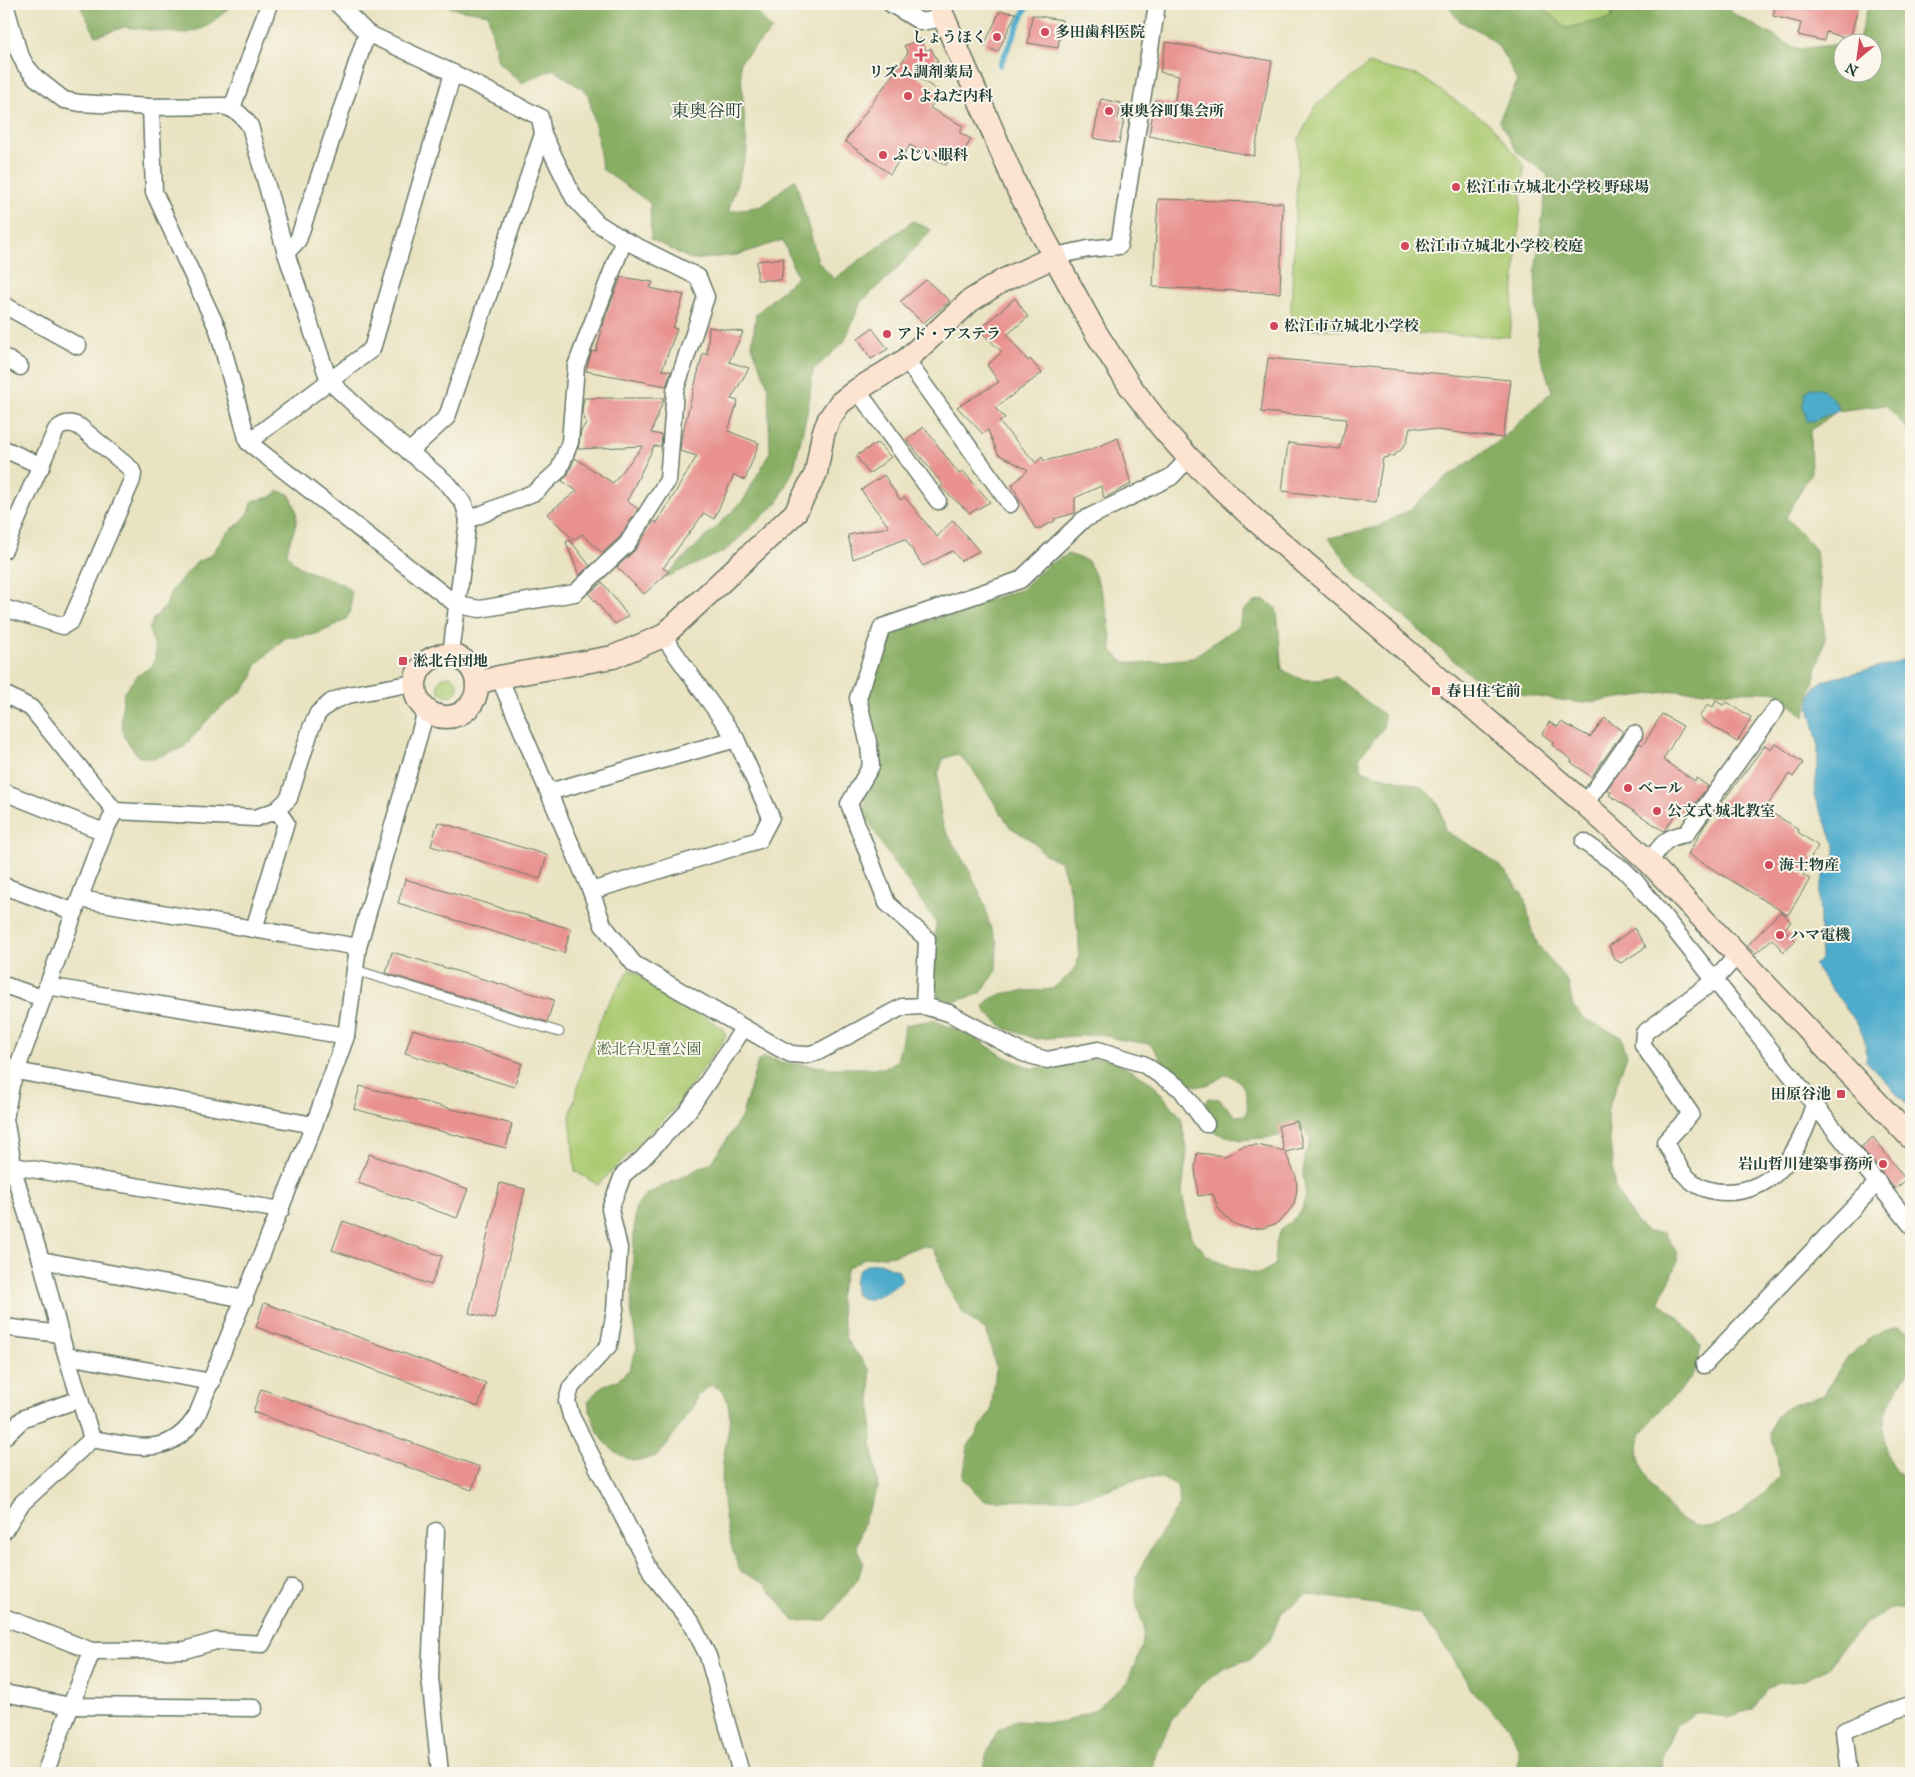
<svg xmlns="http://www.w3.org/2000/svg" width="1915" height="1777" font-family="'IM FELL Great Primer','Noto Serif JP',serif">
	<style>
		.green { fill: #abca71; stroke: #658452 }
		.forest { fill: #88ae63; stroke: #54764c }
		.water { fill: #4eabcc; stroke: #367480 }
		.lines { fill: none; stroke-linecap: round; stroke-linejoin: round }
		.stream { stroke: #4eabcc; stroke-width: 5.5 }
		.building { fill: #e8918f }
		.lane-casing { stroke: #676; stroke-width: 11 }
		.street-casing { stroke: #676; stroke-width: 19 }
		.secondary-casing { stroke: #676; stroke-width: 25 }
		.lane { stroke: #fff; stroke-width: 9 }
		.street { stroke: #fff; stroke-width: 16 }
		.secondary { stroke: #fde4d1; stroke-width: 22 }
		.poi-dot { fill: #d1495b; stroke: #fbf7ec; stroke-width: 2 }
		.labels { text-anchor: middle; stroke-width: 4; stroke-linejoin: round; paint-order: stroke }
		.poi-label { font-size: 15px; font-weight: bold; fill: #1f3d34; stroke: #fbf7ec; text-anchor: start }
		.park-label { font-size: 15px; fill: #426043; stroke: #fbf7ec }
		.quarter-label { font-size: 18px; fill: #1f3d34; stroke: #fbf7ec }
	</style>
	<rect width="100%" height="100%" fill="#fbf7ec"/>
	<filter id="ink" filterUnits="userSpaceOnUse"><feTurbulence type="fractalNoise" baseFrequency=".02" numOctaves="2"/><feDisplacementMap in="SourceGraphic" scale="10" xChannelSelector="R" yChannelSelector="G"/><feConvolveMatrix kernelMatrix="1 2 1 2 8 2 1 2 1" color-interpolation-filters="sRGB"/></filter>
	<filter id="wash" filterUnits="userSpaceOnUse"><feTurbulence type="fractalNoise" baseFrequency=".0096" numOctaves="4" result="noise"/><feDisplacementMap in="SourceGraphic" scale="20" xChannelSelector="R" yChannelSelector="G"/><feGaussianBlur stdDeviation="1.12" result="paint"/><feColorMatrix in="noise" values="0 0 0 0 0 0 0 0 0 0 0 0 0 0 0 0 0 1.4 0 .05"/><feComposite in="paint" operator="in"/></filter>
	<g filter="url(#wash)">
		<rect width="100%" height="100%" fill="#e9e3c2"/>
		<g class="green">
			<polygon points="1540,4 1612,4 1612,18 1566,28"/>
			<polygon points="1369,64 1420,76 1491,125 1524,165 1510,337 1290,328 1299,138 1316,105"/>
			<circle cx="448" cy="686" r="10"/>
			<polygon points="630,969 723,1029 726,1036 672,1111 598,1185 575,1171 570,1116 584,1063 605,1008"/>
		</g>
		<g class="forest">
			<polygon points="79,4 231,4 226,11 206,27 184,34 125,27 96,36"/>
			<polygon points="450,4 751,4 772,30 740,62 747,151 728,212 762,206 795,179 818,261 834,279 913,221 931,230 893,273 861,302 844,342 813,370 808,409 794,468 778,502 725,551 662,579 743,501 770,452 768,386 752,346 756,314 797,277 783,240 737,255 692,260 651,239 650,203 602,169 598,139 588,93 553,69 522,83 498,62 488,14 450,8"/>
			<path d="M1448,4h92l26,24 46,-10v-14h111l13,11 61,34 45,-5v28h30v-30h-18h4l10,-35 33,2 10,8v467v-51l-25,-28 -49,6 -27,20 1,41 -25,45 30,33 9,88 -21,79 -27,-25 -103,-1 -91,12 -59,-8 -49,-16 -116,-101 -30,-40 48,-11 33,-17 32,-29 61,-43 49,-47 -14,-42 -3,-76 13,-98 -31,-23 -18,-32 18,-38c-7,-16 -14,-34 -29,-45 -20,-16 -27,-7 -40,-33z"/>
			<path d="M279,491l10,3c16,28 3,32 -2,59 13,25 47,20 64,38v20l-5,8 -15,9 -18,7 -28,3 -29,27 -3,12 -11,14 -30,24 -29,33 -29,10 -15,-1 -15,-20 -3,-19 3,-26 13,-16 16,-11 3,-13 -7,-23 4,-10 13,-13 5,-15 26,-29 14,-7 16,-22 14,-11 8,-10 4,-11 18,-4z"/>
			<path d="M1068,554l20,7c15,27 23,60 24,90l11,10 16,3 53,-6 46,-32 6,-16 10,-8 10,-2 12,8c4,21 3,40 6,61 20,14 31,12 54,8l48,38 -1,13 -24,30 3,12c25,12 61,7 76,34 4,8 5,18 7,27l39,22 23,20 19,27 4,25 8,20 30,37 5,24 11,13 37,17 6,19 -20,57 8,76 23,37 9,7 18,1c3,6 8,12 11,17 6,19 -13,36 -16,53l20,16 21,27c-2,7 -2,16 -5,22 -12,27 -59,53 -58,82 1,18 12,33 22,47 42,59 82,18 119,-20l-2,-22 -7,-22 5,-16 17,-12 32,-10c19,-36 34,-55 73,-69l14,6c0,10 2,22 0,31 -2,11 -12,21 -17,31 -18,33 -14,67 17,89v128l-22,-2 -25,16 -23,25 -13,19 -26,12 -24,2 -12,7 -13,19 -24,8 -33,-4 -20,12 -15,34 3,14h-147l1,-23 -10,-25 -35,-33 -26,-43 -28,-35 -44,-10 -68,-10 -25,18 -12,28 -21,19 -24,9 -26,18 -27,33 -18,41 -2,13h-168l2,-17 12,-26 18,-9 46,2 34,-14 31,-27 15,-34 2,-21 -8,-25v-24l15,-30 29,-44 -3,-18c-5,-2 -12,-7 -17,-8 -24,-4 -53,15 -78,19 -33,4 -65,4 -99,3l-20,-22 5,-32 23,-35 5,-42 -9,-37 -23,-18 -19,-32 -7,-25 -7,-10 -9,-1 -27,9 -30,3 -18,10 -8,28 7,44 24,30 2,73 6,45 -13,30 -8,27 6,18 -5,16 -32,41 -32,1 -29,-37 -25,-13c-14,-35 -20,-72 -17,-110 3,-28 13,-43 0,-71l-12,-5 -14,11 -4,12 -34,47c-7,2 -19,7 -26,5 -28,-7 -40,-33 -45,-59l14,-15 14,-5 13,-11 8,-22 -6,-39 4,-100 10,-14 67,-33 29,-44 17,-57 6,-4 21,6 48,5h52l12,-7 8,-36 28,-5 39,16 33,21 28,12 40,-9 36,-2 43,25 29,34 6,33 -5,43 9,44 17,19 24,12 27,6 16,-9v-19l6,-16 20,-18 5,-16 -3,-20 1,-18 7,-19 -7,-10 -31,8 -32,3 -25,-7 -13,-26 5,-9 11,1 17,17 10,-1c4,-18 -1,-37 -21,-40 -7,4 -16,11 -25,11 -22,0 -38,-27 -50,-42l-33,-5 -15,-5 -65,5 -33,-11 -18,-16 -2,-7c15,-18 45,-12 66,-16 5,-1 8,-5 12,-8 7,-5 15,-12 16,-21 5,-25 -9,-74 -17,-98l-18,-9 -9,-11 -24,-15 -37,-57 -16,-16 -14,5 -5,16v20l5,31 27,46 15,34 4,18 8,18 -1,30 -16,22 -27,8 -16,-6 -4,-19 3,-55 -50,-71 -22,-39 3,-26 13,-23 -13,-54 3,-25 13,-34 15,-19 124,-42 26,-24z"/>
		</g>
		<g class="water">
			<path d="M1811,388c15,0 22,9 28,22l-26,11h-6l-4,-16 2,-12z"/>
			<path d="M1911,656v452l-45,-47c6,-35 -36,-67 -52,-96l7,-7 -2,-64 5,-18 11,-20v-11l-21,-49 4,-32v-21l-9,-36 2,-12 6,-10 8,-5 67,-16z"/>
			<path d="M879,1263l19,7 4,9c-8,11 -24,18 -36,21l-10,-5c-5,-21 2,-31 23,-32z"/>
		</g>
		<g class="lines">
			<polyline class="stream" points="1000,65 1028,4"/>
		</g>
		<g id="blocks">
			<g class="building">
				<polygon points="1776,4 1859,4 1850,39 1826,32 1824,41 1798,35 1801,23 1773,16"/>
				<polygon points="1000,11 1016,13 998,52 984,46"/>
				<polygon points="1032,15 1062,20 1058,48 1028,43"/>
				<polygon points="920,39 926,51 931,48 938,62 912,73 941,93 930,108 963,126 960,133 971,139 960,159 952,154 946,165 910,145 890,174 845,141 908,53 904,46"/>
				<polygon points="1166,42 1272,61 1254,156 1149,136 1155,100 1174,104 1179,76 1160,72"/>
				<polygon points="1101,99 1121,103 1118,119 1124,120 1119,143 1093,138"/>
				<polygon points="1158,199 1283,203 1280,293 1153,287"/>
				<polygon points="784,258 781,280 757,280 757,261"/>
				<polygon points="621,277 653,282 650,288 684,295 673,328 677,329 662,370 671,371 666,386 586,371 592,351 596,352 606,315"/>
				<polygon points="926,280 950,301 923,323 900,302"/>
				<polygon points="1015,298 1028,317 1007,335 1028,361 1030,359 1042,373 995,408 1005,418 999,422 1036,463 1042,457 1044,461 1090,450 1118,438 1131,484 1104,498 1101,486 1075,498 1075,513 1054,519 1055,521 1036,530 1012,485 1028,470 998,454 988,430 983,434 957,407 999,382 987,365 1002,352 979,330"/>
				<polygon points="709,327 743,332 729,362 749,368 731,399 738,401 728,431 759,443 745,480 734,475 714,519 704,513 663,568 669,572 644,594 617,567 635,550 654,521 657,523 697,456 680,451 681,439 703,353 707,355"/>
				<polygon points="872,328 888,349 871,359 858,338"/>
				<polygon points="1268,358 1511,380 1503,438 1410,427 1407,441 1401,450 1393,456 1383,458 1376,502 1282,491 1288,443 1340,449 1347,419 1261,412"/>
				<polygon points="584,398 664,398 651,433 662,435 661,446 654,446 627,501 638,509 619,538 602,553 582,534 574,540 547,514 577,491 562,481 568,474 575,458 613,483 643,446 578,449 581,431 586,423 582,411"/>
				<polygon points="924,427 959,474 963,471 990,502 970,513 940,487 943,485 907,440"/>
				<polygon points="877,443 891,457 869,474 856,456"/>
				<polygon points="884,475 900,500 905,497 937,537 953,520 979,551 961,561 952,551 923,566 905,539 853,559 848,535 889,527 861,490"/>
				<polygon points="570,540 590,566 579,575 566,542"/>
				<polygon points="602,582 628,616 615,624 589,594"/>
				<polygon points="1716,701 1723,705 1727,702 1751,717 1737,742 1699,717 1708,704 1713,707"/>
				<polygon points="1662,714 1683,726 1663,760 1695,781 1696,778 1708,786 1687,815 1679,810 1664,831 1609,795 1611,792 1607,789 1640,743 1642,745 1645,742"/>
				<polygon points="1605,718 1623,732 1591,777 1571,762 1572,760 1552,745 1553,742 1542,734 1549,722 1558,727 1561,722 1590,737"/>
				<polygon points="1775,743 1803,763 1793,777 1789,774 1765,809 1799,829 1798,832 1818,846 1811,857 1814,860 1803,875 1810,879 1788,915 1688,854 1705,825 1765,745 1771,749"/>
				<polygon points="438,822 547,855 540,879 431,846"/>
				<polygon points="405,879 571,929 564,953 398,903"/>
				<polygon points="1781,911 1791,922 1784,929 1796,941 1784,952 1772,939 1755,954 1747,946"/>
				<polygon points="1634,928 1646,947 1621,963 1614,959 1609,946"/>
				<polygon points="392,952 554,1000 547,1022 386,973"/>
				<polygon points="413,1029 522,1063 514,1087 405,1053"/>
				<polygon points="360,1086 512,1124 506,1148 354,1109"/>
				<polygon points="1297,1121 1303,1148 1285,1152 1296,1177 1297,1190 1294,1204 1286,1215 1276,1224 1263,1228 1250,1229 1237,1225 1226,1218 1218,1208 1213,1194 1198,1196 1195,1168 1197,1153 1226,1156 1243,1146 1257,1145 1284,1151 1278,1126"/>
				<polygon points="1873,1137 1906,1180 1895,1189 1861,1147"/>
				<polygon points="369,1154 468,1189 457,1218 358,1183"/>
				<polygon points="500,1183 525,1189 494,1319 469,1313"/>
				<polygon points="343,1221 442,1256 431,1285 332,1250"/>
				<polygon points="264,1303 486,1383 478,1407 256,1327"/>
				<polygon points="261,1389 480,1467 472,1490 253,1412"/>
			</g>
		</g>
	</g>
	<g filter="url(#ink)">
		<use href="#blocks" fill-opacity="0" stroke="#676" stroke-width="1"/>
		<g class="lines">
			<defs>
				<polyline id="lane" points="355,970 559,1032"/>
				<g id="street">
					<path d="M5,4l13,46 7,15 11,13 28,22 16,3 71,4 72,-1c13,3 19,9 27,20l36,127 43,128 39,36 81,68 15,19 4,16 -17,134"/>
					<polyline points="891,4 921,22 944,18"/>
					<polyline points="151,107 154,192 218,330 248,442 457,605 480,609 575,593 627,544 668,480 675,391 706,297 698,277 624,240 597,223 574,198 543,134 540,117 453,73 367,33 338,4"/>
					<polyline points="232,108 269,4"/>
					<polyline points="286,253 298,240 367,33"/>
					<polyline points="1056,256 1088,249 1119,246 1157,4"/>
					<polyline points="4,305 78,346"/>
					<polyline points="4,357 20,367"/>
					<polyline points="906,360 1010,504"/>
					<polyline points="857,390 938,501"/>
					<polyline points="248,442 372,349 453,73"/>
					<polyline points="4,449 42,466"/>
					<polyline points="409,452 447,417 543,134"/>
					<polyline points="468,520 535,492 559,470 570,442 576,366 624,240"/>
					<path d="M4,550l52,-120c9,-8 14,-8 24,-3l51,42 2,5 -1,6 -61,141 -8,5 -59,-18"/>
					<polyline points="499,677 591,891 603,925 634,964 779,1048 791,1054 805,1055 818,1052 902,1007 924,1006 949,1013 1023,1053 1047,1060 1098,1050 1143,1064 1181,1089 1206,1124"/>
					<polyline points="4,696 8,696 31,708 115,811 256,818 277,810 289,798 311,728 318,713 331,702 348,695 414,683"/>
					<polyline points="4,792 104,832"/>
					<polyline points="549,792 736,739"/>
					<polyline points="1585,804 1634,734"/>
					<polyline points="1584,842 1623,869 1636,882 1911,1225"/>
					<path d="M1649,862c13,-17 15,-25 37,-28l90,-125"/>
					<polyline points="4,886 75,912"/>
					<polyline points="591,891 759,840 771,817 736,739 663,636"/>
					<polyline points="80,899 358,947"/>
					<polyline points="254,929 286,823 277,810"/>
					<path d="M1738,954l-22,25 -72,54 -1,12 48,69 -26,28c7,10 12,24 20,33 12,13 25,17 41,17 52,0 75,-45 88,-88"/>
					<polyline points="4,985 42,998"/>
					<polyline points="47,986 346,1036"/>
					<polyline points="924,1006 927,939 887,903 849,804 871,766 869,746 858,698 882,627 1020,580 1083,520 1171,477 1189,458"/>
					<polyline points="16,1071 314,1125"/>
					<polyline points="13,1166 281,1210"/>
					<polyline points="41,1260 245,1299"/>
					<polyline points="4,1327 60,1334"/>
					<polyline points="67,1356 212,1382"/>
					<polyline points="1704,1365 1878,1182"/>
					<polyline points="4,1437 24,1418 80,1399"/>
					<path d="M92,1439c43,7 78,21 105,-24l117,-290 32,-89 12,-89 68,-236"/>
					<polyline points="92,1439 60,1334 41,1260 15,1176 5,1119 11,1085 104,832 115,811"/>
					<polyline points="4,1531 21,1504 92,1439"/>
					<polyline points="436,1531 430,1677 440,1773"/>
					<polyline points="4,1617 92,1651 185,1650 216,1641 262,1644 292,1588"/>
					<polyline points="4,1693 71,1706 254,1708"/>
					<polyline points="45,1773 92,1651"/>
					<polyline points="741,1773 708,1656 692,1624 653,1575 571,1416 567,1401 571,1387 609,1345 615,1310 619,1248 610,1209 623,1175 642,1159 688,1111 743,1029"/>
					<polyline points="1849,1773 1844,1731 1911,1704"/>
				</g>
				<g id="secondary">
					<polyline points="938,4 1018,190 1096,333 1130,386 1163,429 1189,458 1255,520 1585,804 1649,862 1911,1138"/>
					<circle cx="446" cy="686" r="31"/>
					<polyline points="478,683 499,677 613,657 663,636 795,513 816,473 823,434 829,419 840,403 857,390 906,360 970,301 1002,281 1056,256"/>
				</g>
			</defs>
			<use href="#lane" class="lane-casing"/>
			<use href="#street" class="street-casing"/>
			<use href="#secondary" class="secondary-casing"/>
			<use href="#lane" class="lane"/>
			<use href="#street" class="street"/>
			<use href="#secondary" class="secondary"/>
		</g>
	</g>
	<g class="poi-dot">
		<circle cx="1045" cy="32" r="5"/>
		<circle cx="997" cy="37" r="5"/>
		<path d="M918.5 47.5h5v5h5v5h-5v5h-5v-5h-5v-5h5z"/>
		<circle cx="908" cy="96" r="5"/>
		<circle cx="1109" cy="111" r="5"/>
		<circle cx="883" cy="155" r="5"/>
		<circle cx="1456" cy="187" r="5"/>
		<circle cx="1405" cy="246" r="5"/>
		<circle cx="1274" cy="326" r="5"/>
		<circle cx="887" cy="334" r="5"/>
		<rect x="398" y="656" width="10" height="10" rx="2.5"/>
		<rect x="1431" y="686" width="10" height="10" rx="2.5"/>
		<circle cx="1628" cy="788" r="5"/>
		<circle cx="1657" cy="811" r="5"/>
		<circle cx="1769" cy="865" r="5"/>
		<circle cx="1780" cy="935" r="5"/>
		<rect x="1836" y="1089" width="10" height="10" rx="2.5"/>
		<circle cx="1883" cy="1164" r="5"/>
	</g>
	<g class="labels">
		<g class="poi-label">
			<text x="1055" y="37">多田歯科医院</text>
			<text x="987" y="42" text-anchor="end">しょうほく</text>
			<text x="921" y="77" text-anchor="middle">リズム調剤薬局</text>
			<text x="918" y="101">よねだ内科</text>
			<text x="1119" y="116">東奥谷町集会所</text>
			<text x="893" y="160">ふじい眼科</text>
			<text x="1466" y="192">松江市立城北小学校 野球場</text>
			<text x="1415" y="251">松江市立城北小学校 校庭</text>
			<text x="1284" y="331">松江市立城北小学校</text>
			<text x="897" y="339">アド・アステラ</text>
			<text x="413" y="666">淞北台団地</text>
			<text x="1446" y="696">春日住宅前</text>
			<text x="1638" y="793">ベール</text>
			<text x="1667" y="816">公文式 城北教室</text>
			<text x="1779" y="870">海士物産</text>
			<text x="1790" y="940">ハマ電機</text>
			<text x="1831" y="1099" text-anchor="end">田原谷池</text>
			<text x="1873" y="1169" text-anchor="end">岩山哲川建築事務所</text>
		</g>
		<g class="park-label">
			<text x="649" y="1054">淞北台児童公園</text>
		</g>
		<g class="quarter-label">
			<text x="707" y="117">東奥谷町</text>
		</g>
	</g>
	<rect width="1915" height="1777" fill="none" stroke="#fbf7ec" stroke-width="20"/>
	<g transform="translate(1858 58) rotate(209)"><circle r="24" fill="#fbf7ec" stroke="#a3ada2"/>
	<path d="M0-4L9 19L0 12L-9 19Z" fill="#d1495b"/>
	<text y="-8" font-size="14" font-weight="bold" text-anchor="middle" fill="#1f3d34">N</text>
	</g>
</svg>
